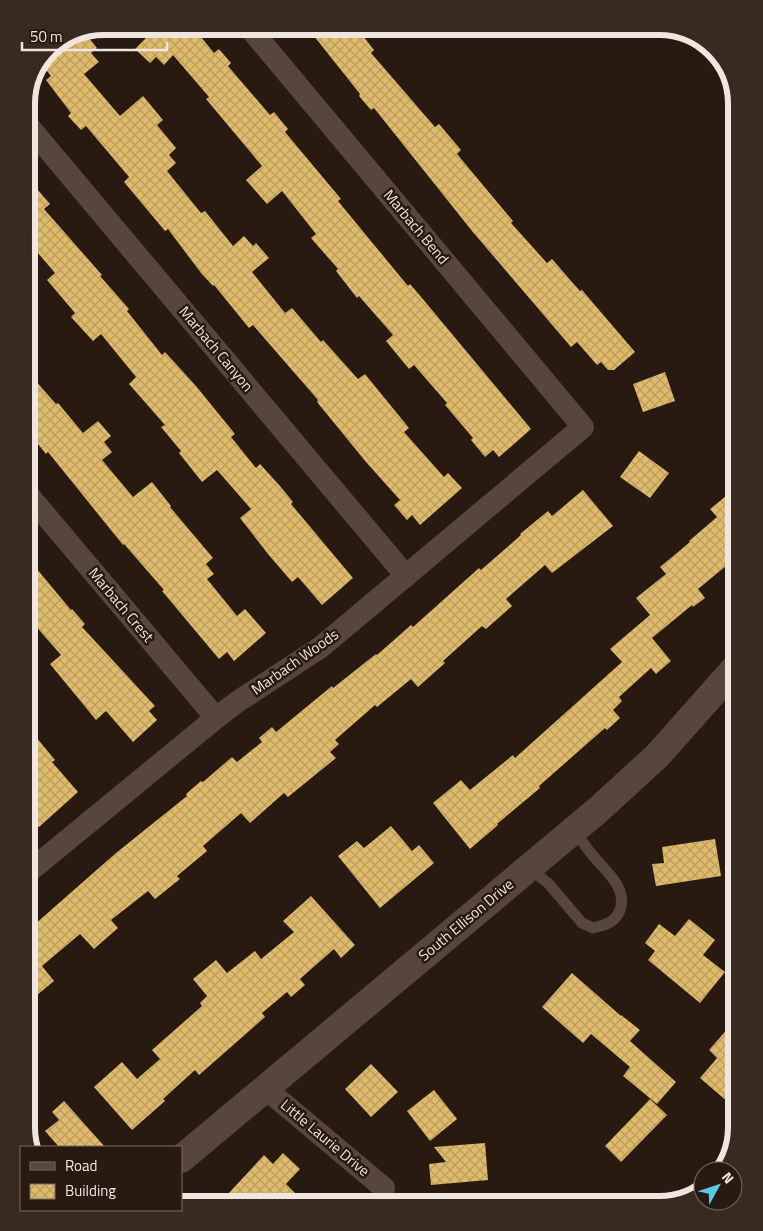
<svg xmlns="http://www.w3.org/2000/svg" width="763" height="1231" font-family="'Titillium Web',sans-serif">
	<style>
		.building { fill: url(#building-cross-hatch) }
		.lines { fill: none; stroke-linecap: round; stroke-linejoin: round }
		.service { stroke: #57463c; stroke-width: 11 }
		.minor { stroke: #57463c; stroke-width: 22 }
		.tertiary { stroke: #57463c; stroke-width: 28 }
		.labels { text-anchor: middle; stroke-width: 5; stroke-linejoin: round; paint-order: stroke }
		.street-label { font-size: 15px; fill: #f0e5df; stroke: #281a11 }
		.rim { fill: none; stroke: #f0e5df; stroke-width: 6 }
	</style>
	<defs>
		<pattern id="building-cross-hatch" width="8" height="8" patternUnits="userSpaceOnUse" patternTransform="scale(1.25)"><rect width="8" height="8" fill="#dfba6a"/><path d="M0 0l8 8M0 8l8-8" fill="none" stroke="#b99d60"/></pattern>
	</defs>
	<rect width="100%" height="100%" fill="#281a11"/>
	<g class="building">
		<polygon points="134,26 192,26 214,53 219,49 231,63 228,66 270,115 274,112 288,129 285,132 341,199 338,201 408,286 410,284 422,298 531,429 499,457 493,450 485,457 471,440 473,438 445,405 447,403 414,365 409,369 386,341 393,335 359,296 357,298 336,271 338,269 311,238 316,234 282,191 267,204 246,180 262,166 206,99 209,97 173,55 164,65 156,57 150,63 135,49 149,35"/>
		<polygon points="306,26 355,26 374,50 371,53 435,127 439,124 461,150 457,154 513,221 511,223 547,263 552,259 580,291 582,290 635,352 614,370 608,370 601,362 597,365 577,342 571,347 472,231 374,108 371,110 359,96 360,94"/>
		<polygon points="86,34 97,48 91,53 99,62 84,74 120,116 143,96 163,120 157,125 176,148 169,155 176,163 167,171 201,213 205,211 233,246 244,236 253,246 256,243 269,258 252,272 285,313 292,308 321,342 323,340 358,379 365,374 409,428 404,432 444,477 448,473 462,488 420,525 412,515 407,520 394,505 400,500 366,462 317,402 318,400 253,325 249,328 214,285 213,286 201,273 168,229 165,231 124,182 129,177 86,126 81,130 68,116 71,113 46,80 51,76 43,66 80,36"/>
		<polygon points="37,189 50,204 44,209 102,275 100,276 129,309 127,311 162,355 165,352 196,386 235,434 231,437 256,468 260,464 280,486 293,502 291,504 353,578 322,605 298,577 292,582 268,554 240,518 251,509 217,470 202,482 179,453 181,451 161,427 165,425 129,384 136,377 101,334 93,341 71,317 75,313 47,280 55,273 26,239 26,198"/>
		<polygon points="26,370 56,404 58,403 83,433 98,421 111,436 104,442 112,452 102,460 133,497 152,482 171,506 170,507 213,558 206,564 214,574 207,579 237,616 245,609 266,633 234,661 227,652 219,659 162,591 164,590 124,544 123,545 48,452 46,454 26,429"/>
		<polygon points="665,372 675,401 643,412 633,384"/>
		<polygon points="639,451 669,473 650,498 620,477"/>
		<polygon points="737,487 737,557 698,589 705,598 693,607 692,605 652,638 671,661 656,674 651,668 619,697 622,701 613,710 620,718 607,730 605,728 539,786 540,788 497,824 498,825 470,849 433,803 461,780 470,790 513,755 515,758 622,662 610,649 650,615 636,598 666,574 660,567 690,542 689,541 717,517 710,509"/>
		<polygon points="583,490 613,526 552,573 545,565 506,599 512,606 486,629 482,626 443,661 445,663 418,687 411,679 377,707 375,705 335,740 339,744 330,752 336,758 288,797 284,793 250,823 241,813 203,846 207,851 177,876 180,879 155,899 148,891 111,920 118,928 94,949 80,934 42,966 54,981 26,1004 26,932 116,853 187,796 186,794 201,781 203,782 232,757 237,762 262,742 259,738 272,727 276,732 332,686 333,688 376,654 377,655 411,625 413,627 479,568 481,570 521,535 520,534 548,511 552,516"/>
		<polygon points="26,556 71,610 72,609 85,624 82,627 155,706 149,711 157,720 133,742 106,711 96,720 50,664 61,655 26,615"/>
		<polygon points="26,725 55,760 52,762 78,792 39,827 26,813"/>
		<polygon points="391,826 412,851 419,845 434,863 380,908 338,856 357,841 364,848"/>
		<polygon points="715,839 721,876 656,886 652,864 664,863 662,847"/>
		<polygon points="311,896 355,945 341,958 334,949 300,979 305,985 291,997 287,992 262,1013 265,1017 199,1075 195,1070 163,1099 165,1101 132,1130 94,1087 122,1062 137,1079 160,1059 152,1050 202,1006 200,1003 207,996 193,979 216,960 227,973 255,951 261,959 294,932 283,921"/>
		<polygon points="689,919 715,940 703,955 725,972 700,1003 648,960 655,951 645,943 659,924 675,936"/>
		<polygon points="572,973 621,1016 621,1015 640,1030 630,1041 676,1082 657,1104 623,1076 630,1067 591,1034 583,1043 542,1007"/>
		<polygon points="737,1018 737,1091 728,1102 700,1078 717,1058 709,1050"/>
		<polygon points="371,1064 398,1092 371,1117 345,1089"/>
		<polygon points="434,1090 457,1119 430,1141 407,1111"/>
		<polygon points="650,1099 667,1115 621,1162 605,1146"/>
		<polygon points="64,1101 105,1147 59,1147 45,1131 59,1120 52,1112"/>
		<polygon points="485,1143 488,1180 431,1185 429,1164 446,1162 434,1147"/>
		<polygon points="283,1153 300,1169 286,1184 307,1205 239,1205 228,1194 264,1155 273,1164"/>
	</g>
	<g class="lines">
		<path class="service" d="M529,868l19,15 34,40 11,5c13,-3 24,-6 28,-21 5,-22 -19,-39 -31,-55 -6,-7 -10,-15 -15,-22"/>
		<g class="minor">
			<polyline points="26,123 406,576"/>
			<polyline points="26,492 216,718"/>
			<polyline points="26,874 216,718 237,702 321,647 583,427 248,26"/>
			<polyline points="266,1089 384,1188"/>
		</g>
		<polyline class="tertiary" points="181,1159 598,810 657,756 737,666"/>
	</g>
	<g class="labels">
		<g class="street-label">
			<text transform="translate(416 227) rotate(50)" y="5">Marbach Bend</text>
			<text transform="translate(216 349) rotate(50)" y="5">Marbach Canyon</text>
			<text transform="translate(121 605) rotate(50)" y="5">Marbach Crest</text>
			<text transform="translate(295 662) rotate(-35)" y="5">Marbach Woods</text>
			<text transform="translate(466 920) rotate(-40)" y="5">South Ellison Drive</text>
			<text transform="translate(325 1138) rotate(40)" y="5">Little Laurie Drive</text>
		</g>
	</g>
	<path d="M0 0H763V1231H0ZM104 35H659A69 69 0 0 1 728 104V1127A69 69 0 0 1 659 1196H104A69 69 0 0 1 35 1127V104A69 69 0 0 1 104 35Z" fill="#382a21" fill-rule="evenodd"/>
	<path class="rim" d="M104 35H659A69 69 0 0 1 728 104V1127A69 69 0 0 1 659 1196H104A69 69 0 0 1 35 1127V104A69 69 0 0 1 104 35Z"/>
	<rect x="20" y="1146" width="162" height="65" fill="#281a11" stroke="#786b63"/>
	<rect x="30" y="1162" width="25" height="8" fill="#57463c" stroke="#786b63"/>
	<text x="65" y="1171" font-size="15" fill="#f0e5df">Road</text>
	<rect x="30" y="1184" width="25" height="15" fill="url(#building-cross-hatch)" stroke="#786b63"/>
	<text x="65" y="1196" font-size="15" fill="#f0e5df">Building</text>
	<g transform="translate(718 1186) rotate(50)"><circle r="24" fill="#281a11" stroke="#786b63"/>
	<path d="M0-4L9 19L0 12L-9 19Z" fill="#58c9e3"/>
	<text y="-8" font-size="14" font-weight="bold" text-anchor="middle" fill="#f0e5df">N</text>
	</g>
	<path d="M22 42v8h145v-8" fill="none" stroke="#f0e5df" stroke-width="2.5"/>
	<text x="30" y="42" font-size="15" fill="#f0e5df" stroke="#281a11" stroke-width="4" paint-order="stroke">50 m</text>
</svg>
